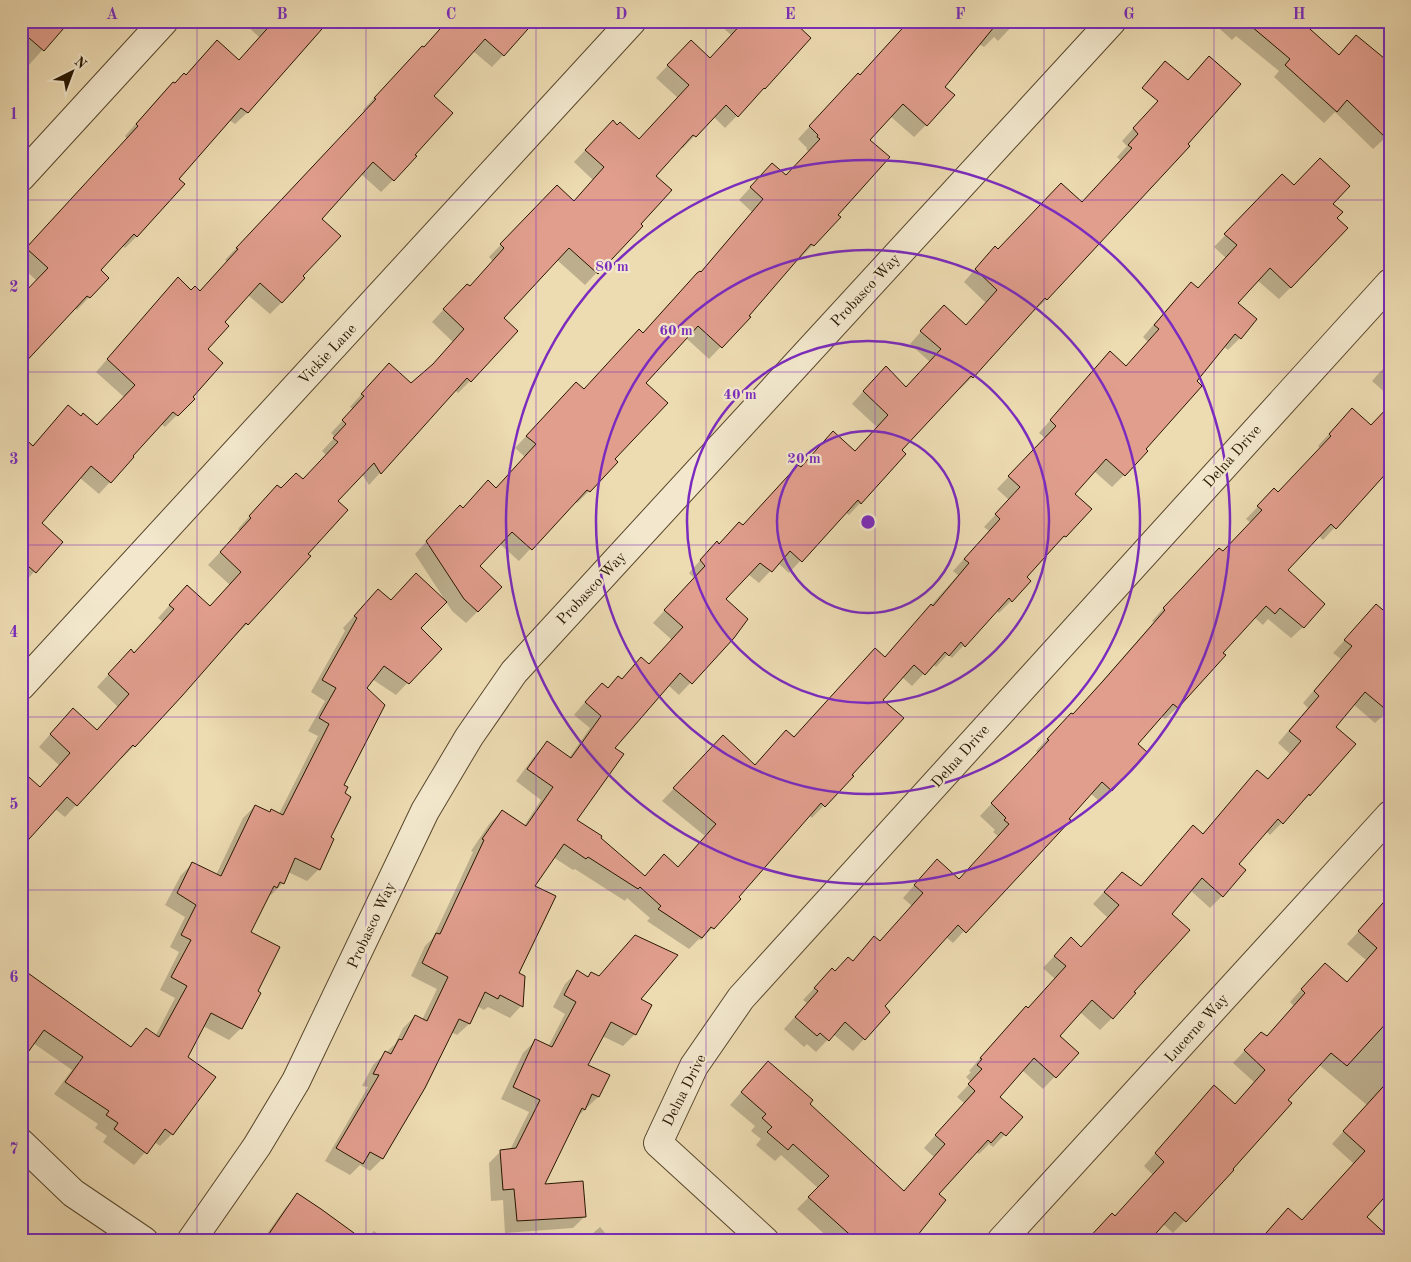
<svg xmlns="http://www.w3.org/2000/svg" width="1411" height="1262" font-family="'Old Standard TT',serif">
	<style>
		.shadow { fill: #0003 }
		.building { fill: #e19e8d; stroke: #271600 }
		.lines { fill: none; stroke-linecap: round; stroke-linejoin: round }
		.minor-casing { stroke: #58472c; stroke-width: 30 }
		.minor { stroke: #f3e8cd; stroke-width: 28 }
		.grid { fill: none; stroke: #7b2cbf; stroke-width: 1; stroke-opacity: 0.55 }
		.ring { fill: none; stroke: #7b2cbf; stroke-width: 2.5 }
		.labels { text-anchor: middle; stroke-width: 4.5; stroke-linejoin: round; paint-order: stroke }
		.street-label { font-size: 15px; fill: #271600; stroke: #f3e8cd }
		.centre { fill: #7b2cbf; stroke: #f3e8cd; stroke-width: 2.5 }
		.ring-label { font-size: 15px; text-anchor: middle; font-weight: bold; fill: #7b2cbf; stroke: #f3e8cd; stroke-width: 4.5; stroke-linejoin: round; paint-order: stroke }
		.neatline { fill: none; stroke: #7b2cbf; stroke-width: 2 }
		.grid-label { font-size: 16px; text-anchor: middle; font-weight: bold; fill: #7b2cbf }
	</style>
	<rect width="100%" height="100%" fill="#eddbb2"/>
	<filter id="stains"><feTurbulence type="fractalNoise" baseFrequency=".004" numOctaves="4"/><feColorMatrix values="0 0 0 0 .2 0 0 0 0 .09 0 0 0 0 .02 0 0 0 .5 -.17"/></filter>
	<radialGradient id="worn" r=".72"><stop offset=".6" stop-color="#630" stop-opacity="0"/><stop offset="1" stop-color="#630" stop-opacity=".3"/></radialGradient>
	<g class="shadow">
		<polygon points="21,21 68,21 21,74"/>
		<polygon points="242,21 327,21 247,113 235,124 229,120 177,179 137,236 125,248 122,245 99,270 107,278 77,310 37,281 21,266 21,254 127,139 125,136 161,95 173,83 174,84 185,76 217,42 239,61 260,38"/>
		<polygon points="444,21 535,21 492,67 473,51 432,96 413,155 393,180 381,192 361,174 320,219 302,276 282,302 270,314 248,295 223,322 206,350 191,397 193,399 165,427 160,423 110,482 99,494 80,478 41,523 61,542 23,584 21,583 21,437 32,446 68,406 81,417 97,426 124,397 96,372 178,279 191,291 199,292 227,262 225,260 365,112 363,110 410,59 422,47 423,49 446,23"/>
		<polygon points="716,21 799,21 795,25 764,88 725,128 713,116 683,148 681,147 654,176 639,224 641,226 585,285 557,260 502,318 470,381 458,393 455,390 369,485 362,474 337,501 307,554 310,557 247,624 235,636 234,635 134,746 122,758 121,757 65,817 55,809 39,788 59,765 39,747 61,722 96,731 118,707 97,687 119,663 134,654 163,622 158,618 175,599 209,607 230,585 208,565 240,531 238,529 265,499 302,480 326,455 322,451 335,437 331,433 353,409 350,407 377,377 411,385 427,371 453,342 432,322 455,297 469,288 493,261 489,257 545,199 574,202 593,180 574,162 601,133 617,126 639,141 678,98 656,78 679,53 710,59 731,35"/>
		<polygon points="927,21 1017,21 998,41 994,37 984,47 979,44 944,87 926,125 914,137 890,116 868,140 837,215 813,245 801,257 799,256 747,316 749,318 709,359 686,338 644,383 613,459 589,491 577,503 575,501 519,561 500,544 479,567 478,611 466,623 452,611 415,554 448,518 496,489 525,457 515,448 564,395 583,390 642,334 685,287 700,273 752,212 739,200 760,177 785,177 809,152 806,149 807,148 798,139 846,87"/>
		<polygon points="1211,21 1302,21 1301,23 1338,55 1356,36 1390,65 1390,146 1383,140 1373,149 1335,112 1324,123 1274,77 1279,71 1236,36 1232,40"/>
		<polygon points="1209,57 1186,144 1188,146 1046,300 1034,311 1033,310 972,377 960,389 958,388 900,450 860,503 849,515 845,512 789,573 778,563 759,583 748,574 725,599 733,637 679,695 668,685 613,748 576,820 645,877 677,868 705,836 662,801 711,749 755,766 793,738 875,649 884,658 958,575 953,571 989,531 984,527 1009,500 997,489 1045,438 1039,433 1110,353 1126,367 1148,342 1143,337 1179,295 1191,283 1198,289 1226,258 1214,247 1270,188 1293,187 1332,204 1335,218 1291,287 1279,299 1257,280 1236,303 1240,338 1228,350 1223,346 1124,475 1112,487 1094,471 1073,494 1090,509 1025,577 1011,601 999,613 996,610 952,658 948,654 936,667 933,664 912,686 902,677 881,700 850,775 852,776 812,818 809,815 738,897 739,899 701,940 699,939 689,949 647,921 650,918 627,898 625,901 575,869 573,870 553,857 533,887 517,974 521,1006 510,1018 488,1007 484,1010 477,1006 469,1024 457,1035 451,1032 424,1088 382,1159 370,1171 360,1165 350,1175 325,1161 368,1087 362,1086 373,1065 395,1044 403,1028 415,1016 422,1020 437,989 411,976 425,946 433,938 473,852 471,851 490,823 502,811 524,826 541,800 516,781 536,754 548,742 569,758 590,728 574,715 590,696 607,689 621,680 630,670 649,665 672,640 653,623 694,578 689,573 705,555 742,526 833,433 854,452 877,427 852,404 874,379 905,388 930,362 910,344 932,319 965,326 986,303 964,282 983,260 1082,203 1121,161 1117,157 1127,146 1122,141 1139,122 1172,98"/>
		<polygon points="1390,361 1390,397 1372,381"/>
		<polygon points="1390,405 1390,479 1384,474 1323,540 1319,536 1286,570 1303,627 1291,638 1268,619 1263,625 1254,617 1221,654 1224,656 1177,708 1165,719 1161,716 1136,744 1111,790 1100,802 1090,793 953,943 946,937 883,1006 864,1039 853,1051 833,1034 816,1052 807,1044 804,1047 784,1029 807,1003 803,1000 820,982 852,962 879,942 912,906 903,898 925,873 959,880 999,837 993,832 995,830 980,816 1038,753 1036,751 1059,726 1072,716 1091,694 1154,622 1152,621 1170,601 1223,553 1251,523 1246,519 1274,490 1278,493 1320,448 1318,446 1340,422 1370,427"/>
		<polygon points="366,603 420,628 440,649 396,695 372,679 365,688 330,838 319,869 307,881 288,872 283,883 271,895 269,894 249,932 256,992 260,993 241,1028 229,1040 203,1026 187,1057 214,1077 172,1134 160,1146 154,1142 134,1165 103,1142 107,1136 95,1128 98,1124 54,1094 72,1070 33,1043 21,970 130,1047 147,1029 156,1035 175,998 160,990 179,952 170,947 185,917 165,905 181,875 193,863 216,875 243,818 255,806 269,813 279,814 318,736 308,731 325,701 311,692 345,631 343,628"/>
		<polygon points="1390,610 1390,709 1375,723 1353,704 1334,727 1354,744 1309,795 1270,835 1266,831 1237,865 1222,896 1210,908 1190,890 1170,914 1133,992 1134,993 1112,1018 1100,1030 1080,1012 1058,1036 1077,1053 1043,1089 1022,1070 999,1097 1021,1117 993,1147 989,1144 979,1154 975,1151 937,1194 911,1241 832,1241 797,1209 818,1188 781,1155 775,1161 756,1145 761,1139 751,1131 755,1126 730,1105 756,1075 808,1104 904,1192 934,1157 924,1148 964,1103 957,1097 971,1082 966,1077 971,1072 969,1071 1014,1019 1026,1007 1028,1009 1055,979 1043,968 1059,951 1081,948 1108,918 1093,904 1110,885 1140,887 1202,835 1257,772 1267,780 1290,754 1278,743 1308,708 1303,703 1341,659 1333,653 1365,618 1386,614"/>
		<polygon points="1380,908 1381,1027 1390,1035 1390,1195 1387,1193 1365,1217 1369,1241 1259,1241 1288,1209 1301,1221 1354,1164 1332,1144 1367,1105 1318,1064 1286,1100 1232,1169 1233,1170 1173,1233 1163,1224 1087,1241 1112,1214 1115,1217 1153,1175 1144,1166 1202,1099 1234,1105 1254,1082 1233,1063 1250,1045 1266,1037 1294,1006 1290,1002 1313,976 1346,983 1366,960 1347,944"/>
		<polygon points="577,972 587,977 591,973 651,1005 635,1034 623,1046 602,1036 586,1065 608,1076 598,1097 576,1118 543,1185 585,1216 573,1228 505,1233 503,1200 491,1201 489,1163 501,1151 510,1150 529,1112 501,1099 523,1053 535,1041 548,1047 565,1014 553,1007 565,984"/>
		<polygon points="298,1195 363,1241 262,1241 286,1207"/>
		<polygon points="600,1227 612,1241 584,1241"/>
		<polygon points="374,1231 388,1241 364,1241"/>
	</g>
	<g class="building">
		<polygon points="21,21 70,21 44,51 21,31"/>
		<polygon points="274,21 329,21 248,113 241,108 179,179 185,184 137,237 134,234 101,270 109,278 90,298 87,296 21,367 21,296 48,268 26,248 138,126 136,124 173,82 175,83 184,73 186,75 217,40 239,60"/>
		<polygon points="447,21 535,21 504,56 485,39 434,96 453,113 415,155 417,156 394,181 373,162 322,219 341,236 303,276 305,278 282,303 260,283 225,322 229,326 208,349 223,363 193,397 195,399 178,416 173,412 133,456 134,457 111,483 91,466 42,523 63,542 36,573 21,560 21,435 33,446 68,405 81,416 83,413 97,425 135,385 107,359 178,277 191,290 195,286 200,291 238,249 236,248 376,99 374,98 422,46 424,47"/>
		<polygon points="744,21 793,21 811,38 765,89 764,88 738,117 726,105 696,137 693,135 656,176 672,190 641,224 643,226 598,274 569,248 504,318 518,331 471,382 467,378 381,474 374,463 338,501 348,510 308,554 311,556 248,625 246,623 182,696 135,747 133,745 77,806 67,797 21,848 21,770 40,787 70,753 50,734 73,708 97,730 129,694 108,674 131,649 134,653 174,609 169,605 187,585 210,606 241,572 220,552 251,518 249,516 277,485 281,488 296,473 303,479 338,442 333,438 346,424 342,420 364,396 361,394 389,363 411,383 433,364 464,329 443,309 467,284 470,286 504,248 500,244 557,185 574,201 604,167 585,150 613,120 617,125 620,122 639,139 689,85 667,65 691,40 710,58"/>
		<polygon points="909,21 999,21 945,87 955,95 927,126 903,104 870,140 890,157 838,215 841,217 814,246 811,244 749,316 751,317 722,348 698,326 646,383 668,403 615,459 618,462 590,492 587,490 532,550 512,532 480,566 502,587 478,612 464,599 426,541 460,505 463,508 488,480 496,488 536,444 526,436 576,382 584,389 639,329 643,333 697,273 700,271 701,272 763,199 750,187 772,163 786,175 820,139 817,137 818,135 809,126 858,73 860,75"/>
		<polygon points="1245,21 1301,21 1339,55 1356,35 1390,63 1390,142 1347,100 1337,112 1285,65 1290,59"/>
		<polygon points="1209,56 1241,84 1188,144 1190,146 1047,300 1045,298 973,378 971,376 902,450 906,454 861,504 858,500 802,562 790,551 772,572 760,563 726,599 748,619 734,638 692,684 680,673 615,748 624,754 577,820 602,836 601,838 645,876 664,854 678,867 716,824 673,788 723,735 755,765 786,730 794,737 875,648 885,657 931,604 933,606 969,563 964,559 1000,519 995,514 1020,487 1008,476 1056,426 1050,420 1110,351 1126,366 1159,329 1154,325 1191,282 1198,288 1237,245 1224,234 1282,174 1294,185 1320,158 1350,186 1333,204 1343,212 1337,218 1348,228 1291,288 1270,268 1238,303 1257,319 1241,339 1235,334 1197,381 1202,386 1146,449 1148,451 1125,476 1106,459 1075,494 1092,509 1066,537 1064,536 1027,577 1031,581 1012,602 1009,598 965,647 961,642 949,656 945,652 925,675 914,665 883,700 904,718 852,775 854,776 825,807 821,803 739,897 741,899 714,929 711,927 702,938 658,909 661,906 640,887 638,889 588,857 586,859 564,844 535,886 556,896 519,973 525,976 523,1007 500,995 498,999 485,992 470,1024 459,1019 425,1088 383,1159 370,1152 363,1164 336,1148 379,1075 373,1074 385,1051 391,1054 399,1039 402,1040 415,1015 427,1021 448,977 422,963 436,933 440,934 484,840 482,839 502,810 526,826 553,787 527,769 547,741 571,758 601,716 585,702 602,683 608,688 618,676 622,679 641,657 649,664 683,627 664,610 705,566 700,560 717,541 719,544 739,522 743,525 798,465 801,467 833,431 855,451 888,415 863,391 886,366 906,387 941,349 920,331 944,305 966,325 997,290 975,269 995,246 998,249 1061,183 1082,202 1132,148 1128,145 1138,134 1133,128 1158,101 1142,88 1165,61 1188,80"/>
		<polygon points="1390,405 1390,469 1336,529 1331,524 1288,570 1325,604 1304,628 1280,608 1275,614 1266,606 1223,653 1226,655 1178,708 1173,704 1138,744 1147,752 1112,791 1102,782 1069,819 1071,820 966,933 958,925 885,1006 890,1012 865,1040 845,1022 829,1041 820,1033 817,1036 795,1017 818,991 814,988 832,968 835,971 848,957 853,961 874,936 880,941 923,893 914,885 937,859 959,879 1009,824 1004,820 1006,818 991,803 1049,740 1047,739 1071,713 1073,714 1103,681 1165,610 1163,608 1182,588 1219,548 1223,551 1262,510 1257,506 1274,488 1278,492 1331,436 1329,434 1352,408 1371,425"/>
		<polygon points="416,573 447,602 421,628 442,649 409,684 384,666 367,688 385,705 344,785 348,787 345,793 351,797 331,837 334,839 320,870 295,858 284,884 280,882 277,888 274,886 251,932 280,947 258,991 261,993 242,1029 211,1013 188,1057 216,1077 173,1135 165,1129 147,1154 114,1129 118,1123 106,1115 109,1111 65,1082 83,1057 44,1030 21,1062 21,968 131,1047 146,1028 159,1037 187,986 171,977 191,940 181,935 196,905 177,893 192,862 221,876 255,805 270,812 271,809 283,815 329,724 319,718 336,688 322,680 357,618 354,616 378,589 391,600"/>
		<polygon points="1376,604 1390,616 1390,713 1365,692 1336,727 1356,744 1310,796 1309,794 1283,824 1278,819 1239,864 1246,870 1223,897 1202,878 1172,914 1190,930 1134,992 1136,993 1113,1019 1092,1000 1060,1036 1079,1053 1056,1078 1034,1058 1000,1097 1023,1117 1006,1136 1001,1132 991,1143 988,1140 939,1194 946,1200 913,1241 857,1241 808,1197 829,1176 793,1144 788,1150 767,1132 772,1127 762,1118 766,1114 741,1092 768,1061 813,1100 810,1104 904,1191 945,1144 935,1135 975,1091 968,1084 982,1069 977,1065 982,1059 980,1058 1026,1006 1028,1008 1066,966 1054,956 1071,937 1081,947 1119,905 1104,892 1122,872 1141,886 1193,825 1203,834 1257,770 1268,779 1301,741 1289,731 1319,696 1314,691 1352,646 1344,640"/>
		<polygon points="1390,895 1390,1019 1347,1066 1331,1053 1288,1100 1292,1103 1233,1169 1234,1170 1186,1222 1175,1212 1149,1241 1086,1241 1112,1213 1115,1216 1164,1162 1155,1153 1214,1085 1235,1104 1265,1070 1244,1050 1261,1032 1267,1036 1305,993 1301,989 1325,963 1347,982 1377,948 1358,931"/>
		<polygon points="635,935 678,955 641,999 652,1005 636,1035 611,1022 588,1065 610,1075 599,1097 592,1094 585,1110 582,1108 545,1184 583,1181 586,1217 517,1221 514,1189 503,1190 500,1150 516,1148 540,1100 513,1087 535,1039 552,1047 576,1002 564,995 577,970 588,977 591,972 599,976"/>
		<polygon points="1390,1079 1390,1191 1367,1217 1390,1238 1390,1241 1259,1241 1288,1208 1302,1220 1365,1151 1343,1131"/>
		<polygon points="297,1193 321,1209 365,1241 264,1241"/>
	</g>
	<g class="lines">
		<defs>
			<g id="minor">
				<polyline points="21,177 164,21"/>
				<polyline points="21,686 632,21"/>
				<polyline points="21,1143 73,1193 144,1241"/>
				<polyline points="191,1241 257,1146 296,1081 425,811 469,737 514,672 1112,21"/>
				<polyline points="765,1241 658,1143 694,1066 741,998 1390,283"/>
				<polyline points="1001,1241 1390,815"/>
			</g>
		</defs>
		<use href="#minor" class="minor-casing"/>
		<use href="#minor" class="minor"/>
	</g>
	<path class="grid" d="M197,21v1220M366,21v1220M536,21v1220M706,21v1220M875,21v1220M1044,21v1220M1214,21v1220M21,200h1369M21,372h1369M21,545h1369M21,717h1369M21,890h1369M21,1062h1369"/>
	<g class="ring">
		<circle cx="868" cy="522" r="91"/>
		<circle cx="868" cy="522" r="181"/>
		<circle cx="868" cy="522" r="272"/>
		<circle cx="868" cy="522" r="362"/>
	</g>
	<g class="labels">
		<g class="street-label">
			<text transform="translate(865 290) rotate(-47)" y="5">Probasco Way</text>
			<text transform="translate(327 354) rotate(-47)" y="5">Vickie Lane</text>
			<text transform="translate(1232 456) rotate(-48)" y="5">Delna Drive</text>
			<text transform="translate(591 588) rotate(-47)" y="5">Probasco Way</text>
			<text transform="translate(960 756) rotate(-48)" y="5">Delna Drive</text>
			<text transform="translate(371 925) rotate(-65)" y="5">Probasco Way</text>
			<text transform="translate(1196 1028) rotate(-48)" y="5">Lucerne Way</text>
			<text transform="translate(684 1090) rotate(-63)" y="5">Delna Drive</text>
		</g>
	</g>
	<circle cx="868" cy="522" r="8" class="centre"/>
	<g class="ring-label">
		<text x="612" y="271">80 m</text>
		<text x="676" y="335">60 m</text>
		<text x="740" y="399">40 m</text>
		<text x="804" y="463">20 m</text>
	</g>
	<rect width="1411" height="1262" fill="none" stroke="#eddbb2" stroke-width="55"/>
	<g transform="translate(72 72) rotate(42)" stroke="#f3e8cd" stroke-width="4" paint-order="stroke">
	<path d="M0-4L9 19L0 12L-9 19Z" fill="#271600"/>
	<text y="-8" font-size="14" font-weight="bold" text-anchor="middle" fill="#271600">N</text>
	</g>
	<rect x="28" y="28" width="1356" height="1206" class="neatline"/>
	<g class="grid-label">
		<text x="112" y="19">A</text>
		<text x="282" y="19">B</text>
		<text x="451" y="19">C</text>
		<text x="621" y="19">D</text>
		<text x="790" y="19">E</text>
		<text x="960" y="19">F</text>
		<text x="1129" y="19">G</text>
		<text x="1299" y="19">H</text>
		<text x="14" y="119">1</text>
		<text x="14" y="292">2</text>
		<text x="14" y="464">3</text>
		<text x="14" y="637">4</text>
		<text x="14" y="809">5</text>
		<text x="14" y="982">6</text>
		<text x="14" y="1154">7</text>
	</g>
	<rect width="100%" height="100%" filter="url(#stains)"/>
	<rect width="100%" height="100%" fill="url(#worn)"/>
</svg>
